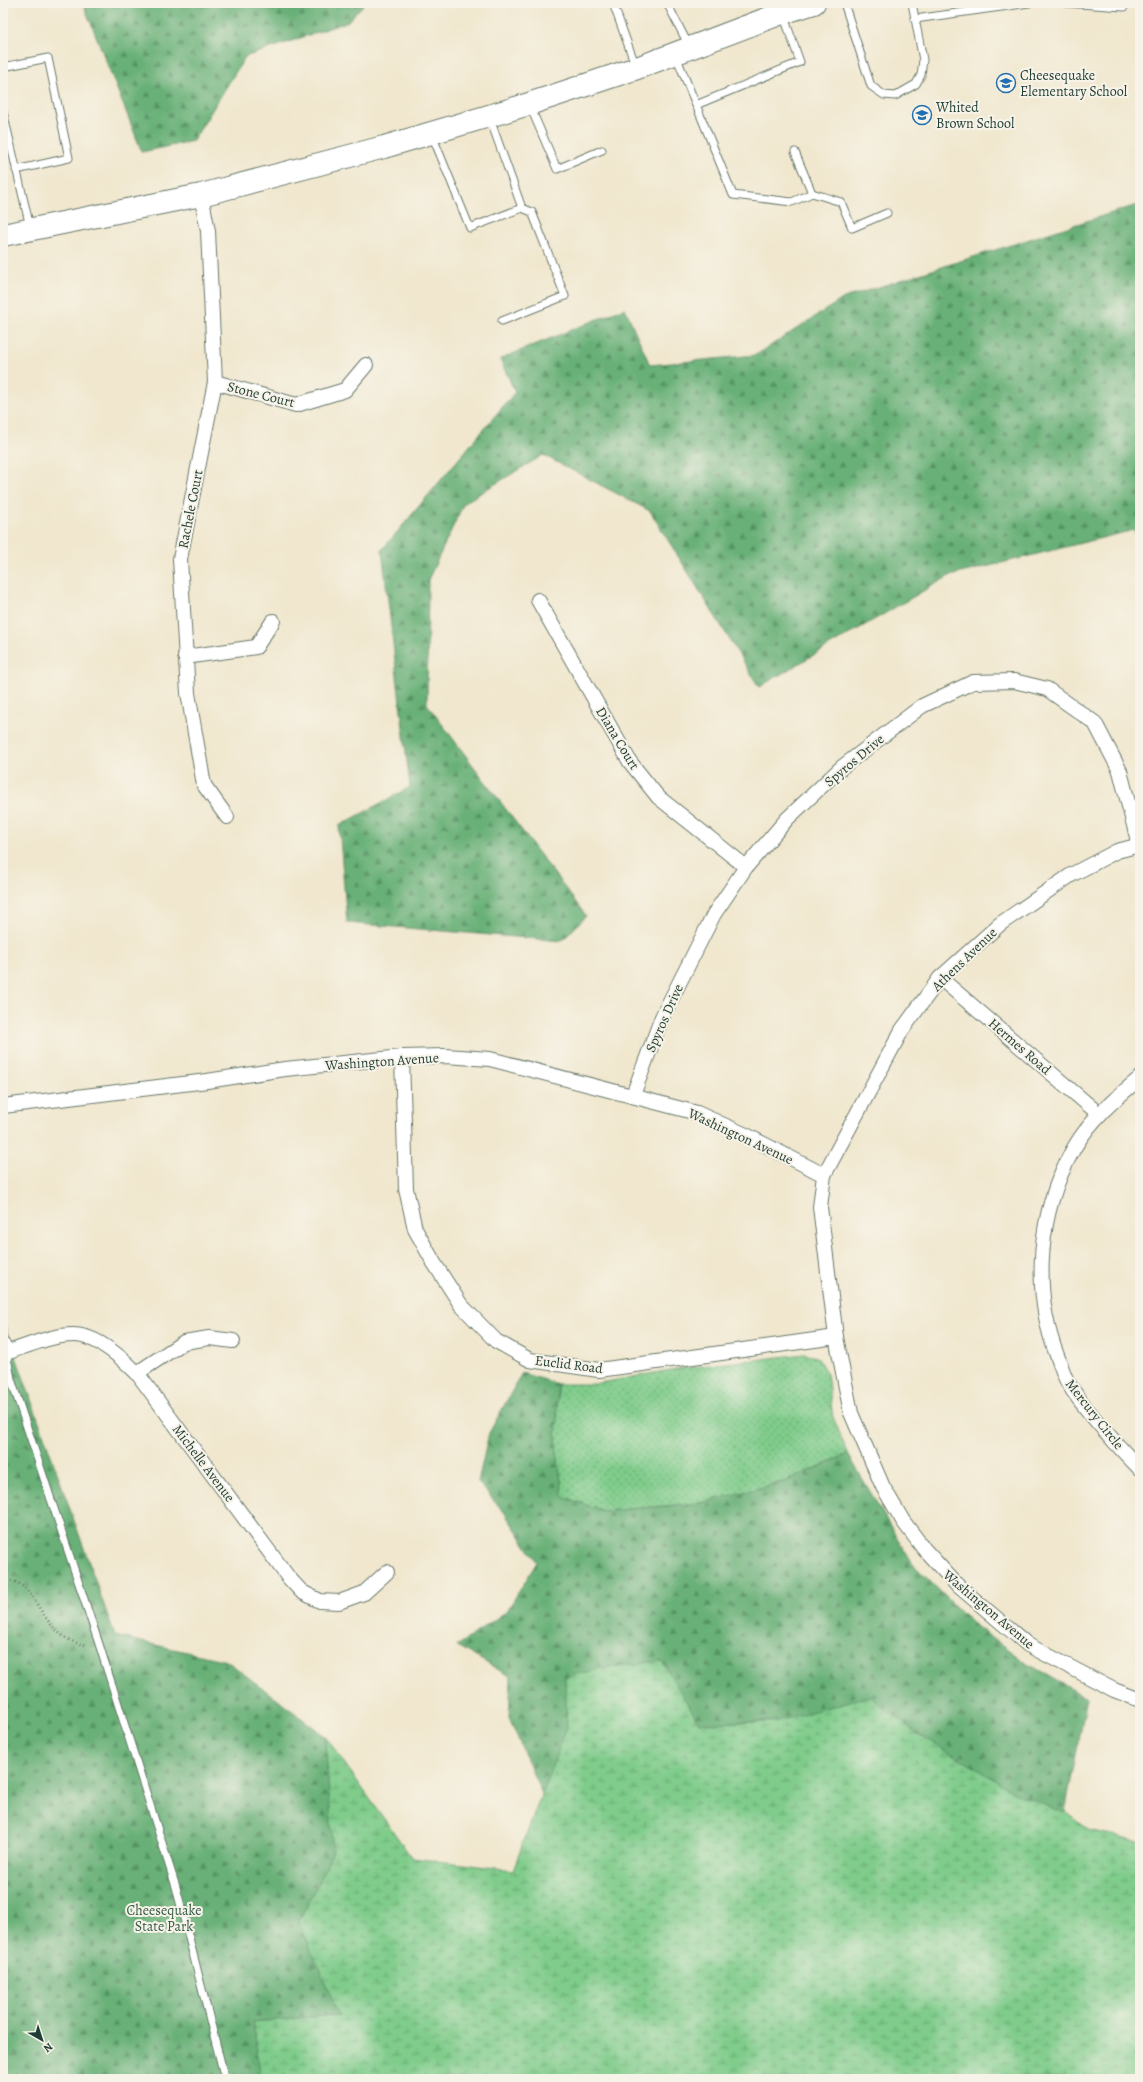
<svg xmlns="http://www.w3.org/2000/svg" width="1143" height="2082" font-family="Alegreya,serif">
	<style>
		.grass { fill: url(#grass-dots); stroke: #4f8460 }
		.forest { fill: url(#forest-firs); stroke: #437656 }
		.wetland { fill: url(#wetland-marsh); stroke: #4f8460 }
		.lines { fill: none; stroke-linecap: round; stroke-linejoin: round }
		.lane-casing { stroke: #68786a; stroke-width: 9 }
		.street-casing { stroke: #68786a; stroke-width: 16 }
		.primary-casing { stroke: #68786a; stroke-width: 24 }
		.path { stroke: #68786a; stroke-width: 2.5; stroke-dasharray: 1 3; stroke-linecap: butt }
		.lane { stroke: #fff; stroke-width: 7 }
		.street { stroke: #fff; stroke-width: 14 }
		.primary { stroke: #fff; stroke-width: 22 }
		.labels { text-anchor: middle; stroke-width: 4; stroke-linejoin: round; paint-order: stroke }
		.poi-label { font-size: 14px; fill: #1f3d34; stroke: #f7f3e8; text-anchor: start }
		.street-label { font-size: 14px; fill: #1f3d34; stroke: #f7f3e8 }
		.park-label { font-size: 14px; fill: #325a45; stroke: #f7f3e8 }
	</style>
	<defs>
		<pattern id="grass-dots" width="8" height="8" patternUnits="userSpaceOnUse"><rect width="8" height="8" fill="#7fcc8b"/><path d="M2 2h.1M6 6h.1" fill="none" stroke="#67a772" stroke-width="1.8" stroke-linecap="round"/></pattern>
		<pattern id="forest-firs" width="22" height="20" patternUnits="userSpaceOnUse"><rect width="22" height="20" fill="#67b077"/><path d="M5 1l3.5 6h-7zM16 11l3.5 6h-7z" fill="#549062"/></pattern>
		<pattern id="wetland-marsh" width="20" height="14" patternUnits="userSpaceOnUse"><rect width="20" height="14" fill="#7fcc8b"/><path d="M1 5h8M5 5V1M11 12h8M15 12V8" fill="none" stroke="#67a772"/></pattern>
	</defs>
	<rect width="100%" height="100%" fill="#f7f3e8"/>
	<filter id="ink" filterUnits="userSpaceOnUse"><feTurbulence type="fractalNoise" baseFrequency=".025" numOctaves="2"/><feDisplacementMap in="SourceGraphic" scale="8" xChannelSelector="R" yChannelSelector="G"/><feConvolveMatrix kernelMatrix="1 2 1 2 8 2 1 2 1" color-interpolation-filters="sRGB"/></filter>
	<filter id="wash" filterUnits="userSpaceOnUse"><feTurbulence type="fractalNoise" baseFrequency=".012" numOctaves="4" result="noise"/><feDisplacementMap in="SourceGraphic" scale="16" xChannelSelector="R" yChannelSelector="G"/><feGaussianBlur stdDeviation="0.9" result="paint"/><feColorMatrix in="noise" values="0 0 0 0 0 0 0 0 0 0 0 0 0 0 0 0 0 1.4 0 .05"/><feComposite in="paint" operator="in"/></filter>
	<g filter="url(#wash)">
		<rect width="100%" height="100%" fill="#f0e7ce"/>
		<polygon class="grass" points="804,1354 817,1357 827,1374 833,1417 848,1454 787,1481 701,1503 604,1511 563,1497 556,1445 558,1384 594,1384 676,1369"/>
		<g class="forest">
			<polygon points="83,3 365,3 347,22 245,57 193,141 142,152"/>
			<polygon points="1140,204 1140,543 1134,530 949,576 759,687 650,511 543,455 464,503 428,580 427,704 586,916 562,941 347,923 339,826 410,787 382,550 515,392 500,359 625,308 650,365 756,355 844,298"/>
			<polygon points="3,1320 115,1636 227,1661 325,1736 333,1852 299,1922 339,2015 253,2022 261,2079 3,2079"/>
			<polygon points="522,1373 558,1384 556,1445 563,1497 604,1511 701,1503 787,1481 848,1454 912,1563 972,1623 1025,1662 1087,1698 1065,1812 1015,1793 976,1768 916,1733 869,1696 779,1721 699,1723 662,1661 609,1667 565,1678 567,1727 542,1794 509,1718 511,1677 457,1646 507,1611 537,1562 504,1512 478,1482 489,1433"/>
		</g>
		<polygon class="wetland" points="662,1661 699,1723 775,1722 869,1696 916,1733 976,1768 1015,1793 1065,1812 1088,1830 1140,1841 1140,2079 261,2079 253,2022 339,2015 299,1922 333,1852 325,1736 412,1858 513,1870 567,1727 565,1677 609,1667"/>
	</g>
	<g filter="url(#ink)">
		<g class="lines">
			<defs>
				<g id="lane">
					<polyline points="615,3 614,6 636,67"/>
					<polyline points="667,3 689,46"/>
					<polyline points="844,3 871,86 884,95 895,96 916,84 921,75 923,60 912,3"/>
					<polyline points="1065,3 1124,7"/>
					<polyline points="915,19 1029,3"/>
					<polyline points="676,56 733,195 792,202 812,193 795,152"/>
					<polyline points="3,67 48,58 69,158 16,170"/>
					<polyline points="696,105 800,62 783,14"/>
					<polyline points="530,106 557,169 602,150"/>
					<polyline points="3,112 30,227"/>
					<polyline points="432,135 470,228 522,208 490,119"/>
					<polyline points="812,193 841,202 852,228 887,213"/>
					<polyline points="502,321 565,296 532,212 522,208"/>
					<polyline points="6,1353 11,1379 99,1644 176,1887 225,2079"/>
				</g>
				<g id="street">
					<polyline points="201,195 208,231 215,382 180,559 188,693 204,785 227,817"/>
					<polyline points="215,382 296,405 345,390 366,365"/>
					<polyline points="538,600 630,762 658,797 746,867"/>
					<polyline points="185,657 256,647 273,621"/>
					<polyline points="940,978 1099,1114"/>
					<polyline points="402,1057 406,1189 415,1229 434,1263 461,1305 496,1341 530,1360 599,1370 836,1337"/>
					<path d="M1140,1078c-24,20 -50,42 -66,70 -36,63 -43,142 -16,210 3,8 6,18 10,25 18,29 48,61 72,86"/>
					<polyline points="633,1095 662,1017 714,914 746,867 787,819 842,767 922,706 973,682 1014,681 1047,689 1095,723 1120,771 1139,845"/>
					<polyline points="3,1106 207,1081 285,1069 402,1057 445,1056 490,1059 697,1113 748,1136 824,1175 820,1207 836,1337 851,1413 883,1487 903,1521 924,1549 956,1584 1028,1645 1114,1690 1140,1700"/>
					<polyline points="824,1175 902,1030 940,978 1000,924 1071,875 1117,851 1140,845"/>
					<path d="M3,1345l3,8c21,-7 45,-18 68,-18 22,0 48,23 63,38l151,204 14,15 18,9 19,1 25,-9 23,-21"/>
					<polyline points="137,1373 184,1342 209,1338 233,1341"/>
				</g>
				<polyline id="primary" points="3,235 201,195 384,147 529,104 637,68 782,13 814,3"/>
			</defs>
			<use href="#lane" class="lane-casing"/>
			<use href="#street" class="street-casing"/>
			<use href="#primary" class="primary-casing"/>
			<path class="path" d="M3,1582c3,0 7,-1 9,-1 28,7 30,59 75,64"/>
			<use href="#lane" class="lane"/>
			<use href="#street" class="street"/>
			<use href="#primary" class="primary"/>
		</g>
	</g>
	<defs>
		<symbol id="school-ring" viewBox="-11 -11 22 22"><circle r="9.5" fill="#f7f3e8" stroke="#1f6fb2" stroke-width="1.5"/><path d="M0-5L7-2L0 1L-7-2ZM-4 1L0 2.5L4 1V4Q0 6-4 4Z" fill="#1f6fb2"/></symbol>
	</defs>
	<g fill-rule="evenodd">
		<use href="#school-ring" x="995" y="72" width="22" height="22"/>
		<use href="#school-ring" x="911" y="104" width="22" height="22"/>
	</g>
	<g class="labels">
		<g class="poi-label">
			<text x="1020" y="80">Cheesequake<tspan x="1020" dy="16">Elementary School</tspan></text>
			<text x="936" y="112">Whited<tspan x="936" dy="16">Brown School</tspan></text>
		</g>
		<g class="street-label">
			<text transform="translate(261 394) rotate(14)" y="5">Stone Court</text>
			<text transform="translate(190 509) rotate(-79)" y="5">Rachele Court</text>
			<text transform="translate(618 738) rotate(59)" y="5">Diana Court</text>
			<text transform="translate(854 760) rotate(-40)" y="5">Spyros Drive</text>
			<text transform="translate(964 959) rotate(-44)" y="5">Athens Avenue</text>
			<text transform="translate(664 1018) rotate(-66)" y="5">Spyros Drive</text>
			<text transform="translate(1020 1046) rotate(41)" y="5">Hermes Road</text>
			<text transform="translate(382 1061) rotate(-4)" y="5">Washington Avenue</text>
			<text transform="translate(741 1136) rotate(25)" y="5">Washington Avenue</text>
			<text transform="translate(569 1364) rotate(7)" y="5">Euclid Road</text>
			<text transform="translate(1095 1414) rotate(52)" y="5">Mercury Circle</text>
			<text transform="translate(204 1463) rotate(53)" y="5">Michelle Avenue</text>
			<text transform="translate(989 1609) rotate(40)" y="5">Washington Avenue</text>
		</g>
		<g class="park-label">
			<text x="164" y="1915">Cheesequake<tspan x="164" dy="16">State Park</tspan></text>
		</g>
	</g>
	<rect width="1143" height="2082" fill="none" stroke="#f7f3e8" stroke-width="16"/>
	<g transform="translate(42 2040) rotate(141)" stroke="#f7f3e8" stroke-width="3" paint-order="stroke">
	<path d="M0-3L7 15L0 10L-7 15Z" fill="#1f3d34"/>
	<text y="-6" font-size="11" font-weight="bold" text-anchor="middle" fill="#1f3d34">N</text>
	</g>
</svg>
